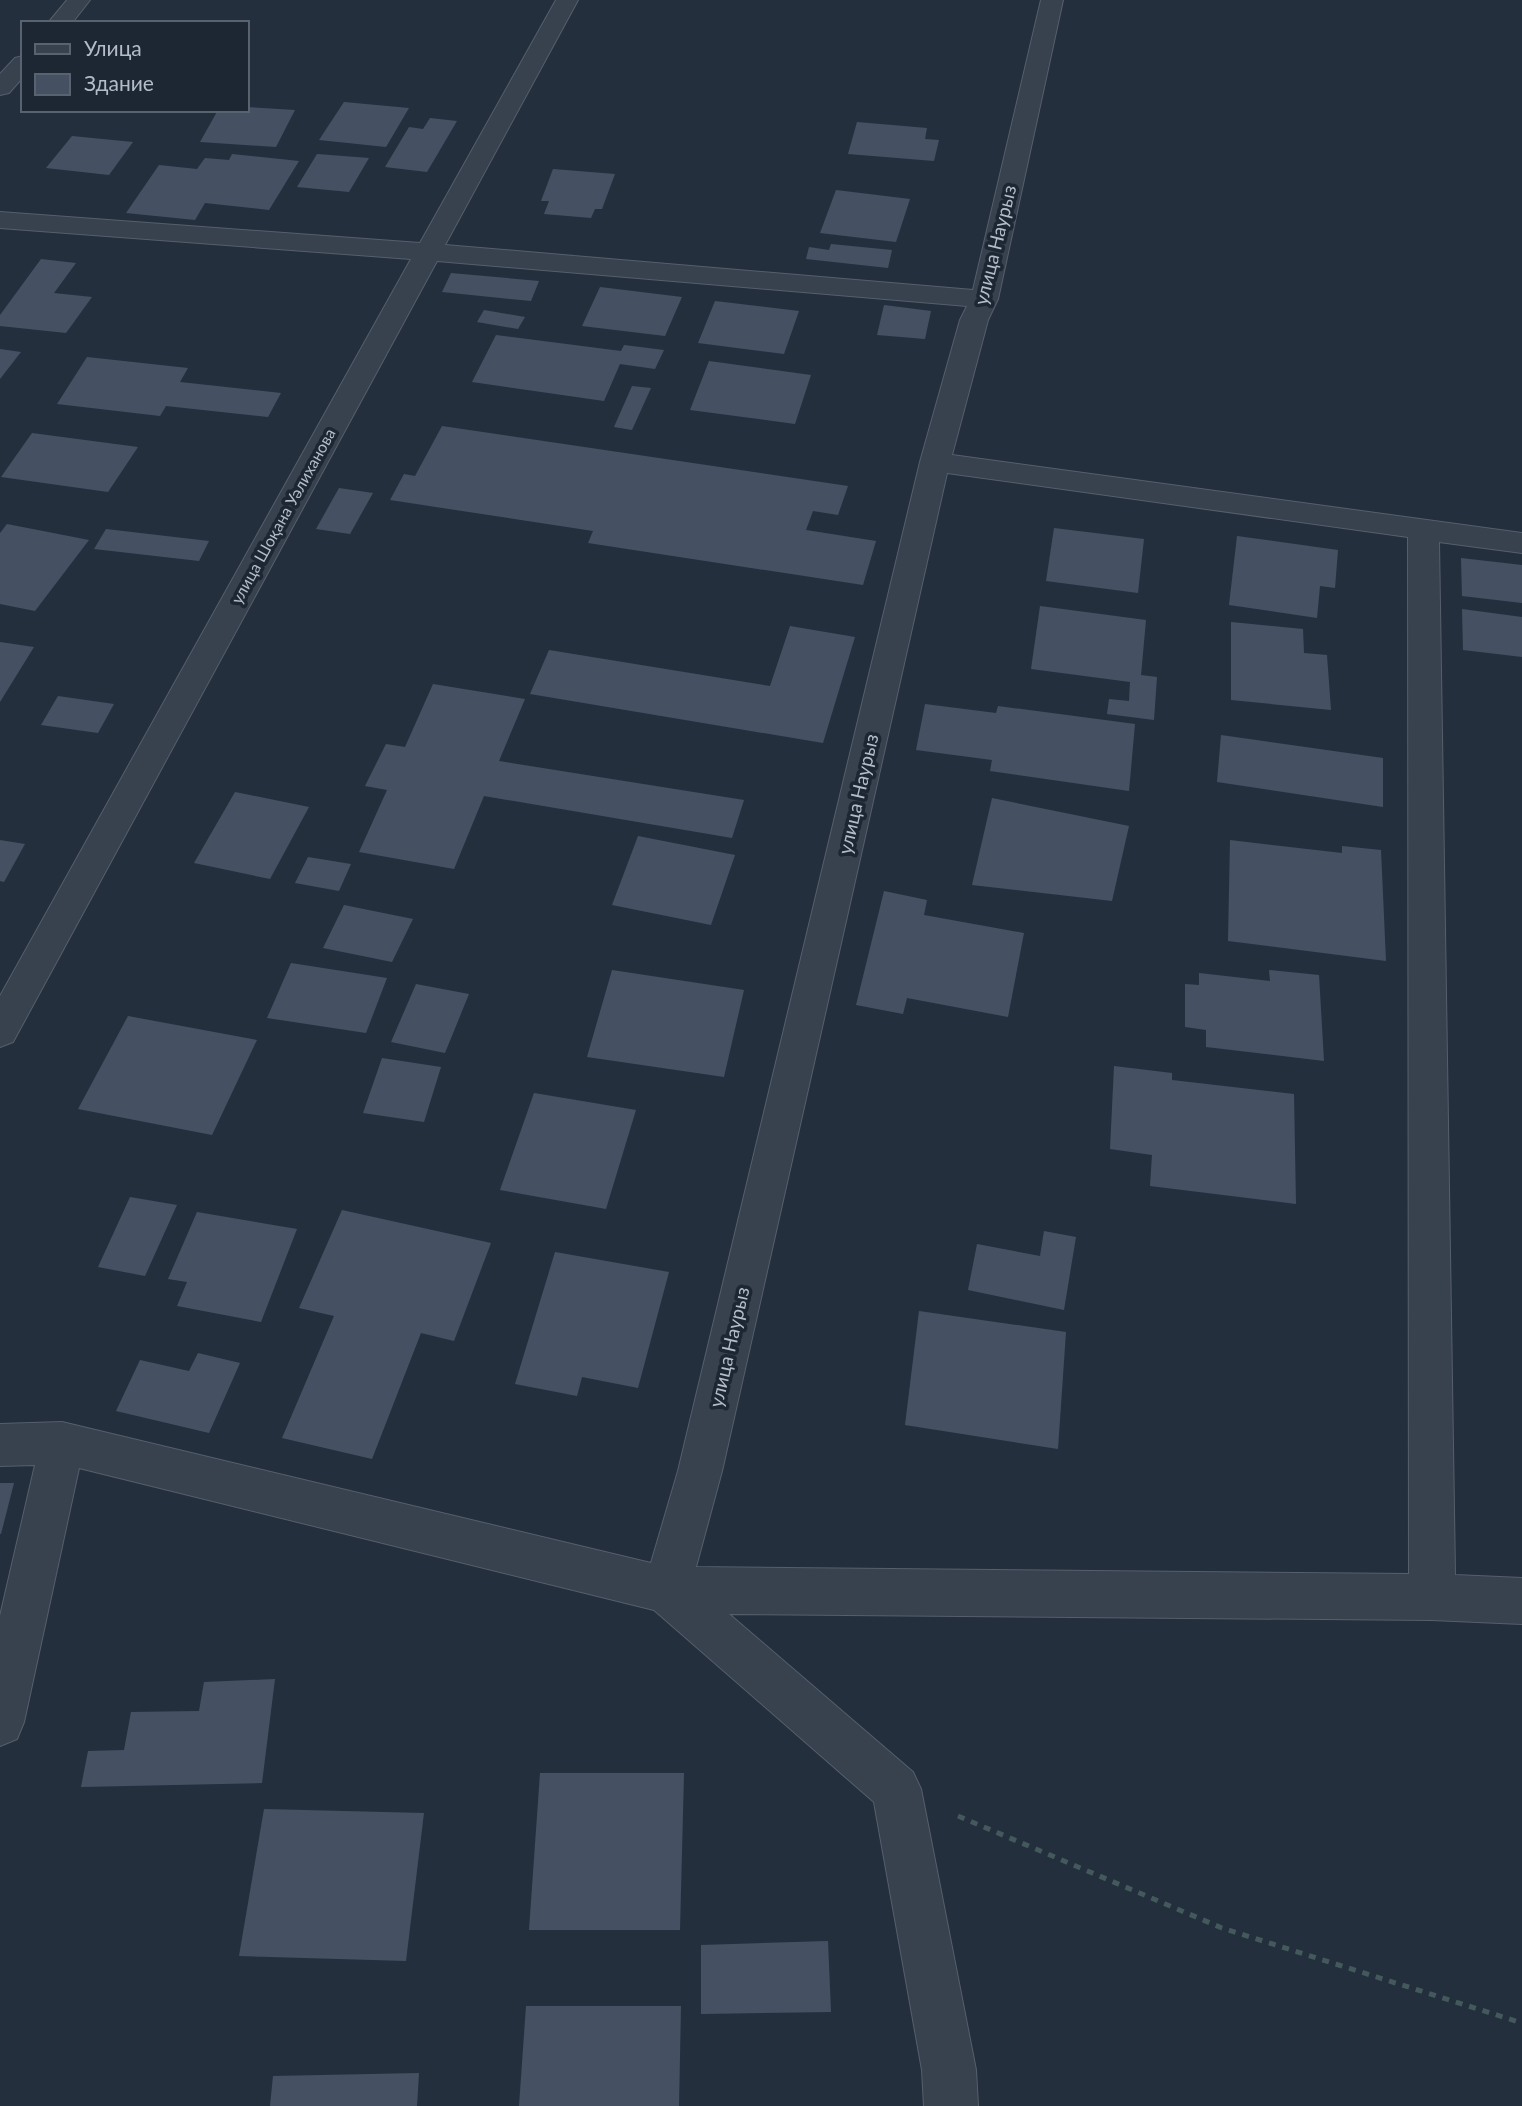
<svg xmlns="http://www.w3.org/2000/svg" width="1522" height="2106" font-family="Lato,sans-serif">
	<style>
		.building { fill: #455162 }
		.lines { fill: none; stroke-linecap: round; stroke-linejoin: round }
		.street-casing { stroke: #565f6c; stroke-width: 2 }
		.path { stroke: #44595c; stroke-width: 5; stroke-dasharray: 7 7; stroke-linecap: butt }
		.street { fill: #38414e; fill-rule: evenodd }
		.labels { text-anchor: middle; stroke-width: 7; stroke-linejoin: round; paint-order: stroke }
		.far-street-label { font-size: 16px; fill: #b4bcc9; stroke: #1d2633 }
		.street-label { font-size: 19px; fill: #b4bcc9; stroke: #1d2633 }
	</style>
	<rect width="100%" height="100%" fill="#242f3e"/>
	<g class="building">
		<polygon points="344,102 409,108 386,147 319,140"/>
		<polygon points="247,107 295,110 276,147 200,142 218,110 247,110"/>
		<polygon points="430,118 457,121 427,172 385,167 409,127 423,129"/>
		<polygon points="857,122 927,128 925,139 939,140 934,161 848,154"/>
		<polygon points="72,136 133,142 109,175 46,168"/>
		<polygon points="232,154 299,161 269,210 205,203 195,220 126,213 159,165 197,169 205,158 229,160"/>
		<polygon points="317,154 369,158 349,192 297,187"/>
		<polygon points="553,169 615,174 602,209 595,209 591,218 544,214 549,201 541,201"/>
		<polygon points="836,190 910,199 896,242 820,233"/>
		<polygon points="831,244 892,250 888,268 806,259 809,247 829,250"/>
		<polygon points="41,259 76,263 54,293 92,297 66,333 0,326 0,315"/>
		<polygon points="451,273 539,281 531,301 442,292"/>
		<polygon points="600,287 682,297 665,336 582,326"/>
		<polygon points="715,301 799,311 784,354 698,343"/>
		<polygon points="884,305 931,311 925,339 877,335"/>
		<polygon points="484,310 525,317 518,329 477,322"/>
		<polygon points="496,335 621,351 624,345 664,350 655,369 620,364 604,401 472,382"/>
		<polygon points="0,349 21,352 0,379"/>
		<polygon points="87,357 188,368 180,382 281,393 268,417 166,406 160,416 57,404"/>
		<polygon points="709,361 811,375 795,424 690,410"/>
		<polygon points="632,386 651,388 632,430 614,427"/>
		<polygon points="442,426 848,486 838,515 813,511 806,530 876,541 863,585 588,543 593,531 390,500 404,474 415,476"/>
		<polygon points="32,433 138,447 108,492 1,477"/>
		<polygon points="339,488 373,493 350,534 316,529"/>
		<polygon points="7,524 89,540 35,611 0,604 0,533"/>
		<polygon points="1054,528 1144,539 1138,593 1046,581"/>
		<polygon points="106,529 209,541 199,561 94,549"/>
		<polygon points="1237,536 1338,550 1335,588 1320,586 1317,618 1229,605"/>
		<polygon points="1461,558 1522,565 1522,603 1462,596"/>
		<polygon points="1040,606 1146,620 1141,675 1157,677 1154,720 1107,714 1109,699 1129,701 1130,682 1031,669"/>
		<polygon points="1462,609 1522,617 1522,657 1463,650"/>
		<polygon points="1231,622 1303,629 1304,653 1327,655 1331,710 1231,700"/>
		<polygon points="790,626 855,637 823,743 530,694 549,650 770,686"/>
		<polygon points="0,642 34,647 0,702"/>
		<polygon points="433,684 525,699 499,761 744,800 732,838 484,796 454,869 359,852 387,790 365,786 386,744 405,747"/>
		<polygon points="58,696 114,704 98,733 41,725"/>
		<polygon points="925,704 996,713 998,706 1135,724 1129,791 990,771 992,760 916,750"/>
		<polygon points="1221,735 1383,758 1383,807 1217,782"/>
		<polygon points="235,792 309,807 270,879 194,863"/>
		<polygon points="992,798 1129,826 1112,901 972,885"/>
		<polygon points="638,836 735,855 711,925 612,905"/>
		<polygon points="0,840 25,844 4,882 0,881"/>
		<polygon points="1230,840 1342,853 1342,846 1381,850 1386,961 1228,941"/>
		<polygon points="308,857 351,864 339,891 295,883"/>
		<polygon points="884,891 927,900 924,915 1024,933 1008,1017 907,998 903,1014 856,1005"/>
		<polygon points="344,905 413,919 392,962 323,948"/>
		<polygon points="291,963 387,978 366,1033 267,1018"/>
		<polygon points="612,970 744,990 724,1077 587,1057"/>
		<polygon points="1269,970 1319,975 1324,1061 1206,1047 1206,1030 1185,1027 1185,984 1199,985 1199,973 1270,981"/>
		<polygon points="416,984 469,994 445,1053 391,1042"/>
		<polygon points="128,1016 257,1040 212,1135 78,1109"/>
		<polygon points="382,1058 441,1067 424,1122 363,1113"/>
		<polygon points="1114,1066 1172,1073 1172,1080 1294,1094 1296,1204 1150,1186 1152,1155 1110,1149"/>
		<polygon points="534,1093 636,1110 606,1209 500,1190"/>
		<polygon points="130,1197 177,1205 145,1276 98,1267"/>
		<polygon points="342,1210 491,1243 454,1341 421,1333 372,1459 282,1438 334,1316 299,1308"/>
		<polygon points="197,1212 297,1229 261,1322 177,1306 187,1282 168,1279"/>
		<polygon points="1044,1231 1076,1237 1064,1310 968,1290 977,1244 1040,1256"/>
		<polygon points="555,1252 669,1272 638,1388 582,1377 577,1396 515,1384"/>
		<polygon points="919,1311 1066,1332 1058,1449 905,1425"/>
		<polygon points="198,1353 240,1363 209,1433 116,1411 140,1360 189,1371"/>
		<polygon points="0,1483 14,1483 1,1534 0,1534"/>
		<polygon points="275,1679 262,1783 81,1787 88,1751 124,1750 131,1712 199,1711 204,1682"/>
		<polygon points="540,1773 684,1773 680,1930 529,1930"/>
		<polygon points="264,1809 424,1813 406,1961 239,1956"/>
		<polygon points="828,1941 831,2012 701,2014 701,1945"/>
		<polygon points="526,2006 681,2006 679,2106 519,2106"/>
		<polygon points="419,2073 417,2106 270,2106 273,2076"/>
	</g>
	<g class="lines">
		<defs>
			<g id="street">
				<polygon points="67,0 90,0 72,23 48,23"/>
				<path d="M556,0h22l-133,245 528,45 68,-290h22l-65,299 -10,21 -36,135 570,78v20l-83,-11 16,1033 67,3v46l-90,-4 -703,-6 184,158 8,17 55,281 2,36h-54l-2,-36 -48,-268 -220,-192 -575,-142 -55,254 -7,17 -17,7v-130l35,-151 -35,1v-42l62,-2 589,141 27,-92 242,-1009 40,-142 7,-14 -530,-45 -424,781 -13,5v-51l411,-737 -411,-31v-16l420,31zM947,473l461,64 1,1037 -713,-7 26,-96z"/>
				<polygon points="23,56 23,77 9,93 0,95 0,74 15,58"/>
			</g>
		</defs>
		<use href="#street" class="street-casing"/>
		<polyline class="path" points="958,1816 1222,1928 1522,2023"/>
		<use href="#street" class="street"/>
	</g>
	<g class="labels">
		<g class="far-street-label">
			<text transform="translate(283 516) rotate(-61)" y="6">улица Шоқана Уәлиханова</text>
		</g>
		<g class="street-label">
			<text transform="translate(995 245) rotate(-76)" y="7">улица Наурыз</text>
			<text transform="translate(858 794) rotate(-77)" y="7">улица Наурыз</text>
			<text transform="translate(729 1347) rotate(-77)" y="7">улица Наурыз</text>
		</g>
	</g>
	<rect x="21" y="21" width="228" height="91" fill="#1d2633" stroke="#59626f" stroke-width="2"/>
	<rect x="35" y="44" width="35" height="10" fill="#38414e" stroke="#59626f" stroke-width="2"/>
	<text x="84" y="56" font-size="21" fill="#b4bcc9">Улица</text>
	<rect x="35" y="74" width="35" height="21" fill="#455162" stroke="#59626f" stroke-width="2"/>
	<text x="84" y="91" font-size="21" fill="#b4bcc9">Здание</text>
</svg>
